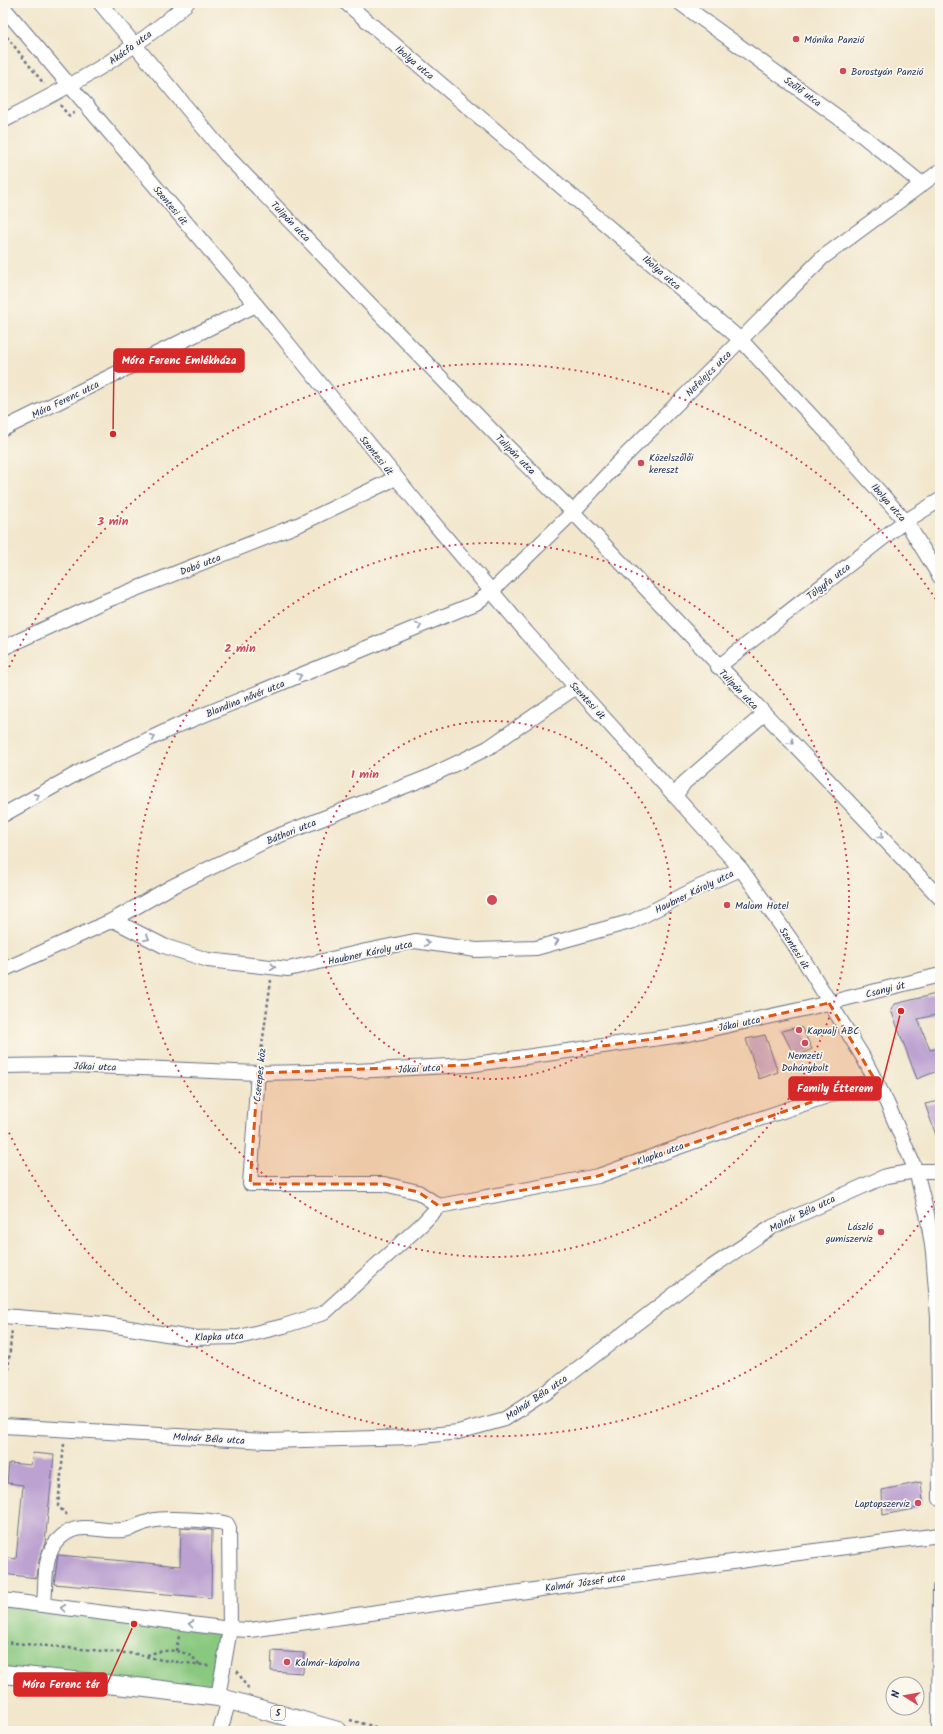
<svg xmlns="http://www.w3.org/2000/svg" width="943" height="1734" font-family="Kalam,sans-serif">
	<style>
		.green { fill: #89c87f; stroke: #527c6e }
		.building { fill: #bca2d1 }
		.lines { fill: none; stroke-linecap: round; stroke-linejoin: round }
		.minor-casing { stroke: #666f85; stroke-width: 16 }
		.major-casing { stroke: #666f85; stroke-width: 20 }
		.path { stroke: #666f85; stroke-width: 2.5; stroke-dasharray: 3 3; stroke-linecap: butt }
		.minor { stroke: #fff; stroke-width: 14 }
		.major { stroke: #fff; stroke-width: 18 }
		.oneway { stroke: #8d97ae }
		.marked { fill: #de5710; fill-opacity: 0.2; stroke: #de5710; stroke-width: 3; stroke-dasharray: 8 5; stroke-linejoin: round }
		.ring { fill: none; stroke: #d1495b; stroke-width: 2; stroke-dasharray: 2 4 }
		.poi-dot { fill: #d1495b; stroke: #fbf7ec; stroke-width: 1.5 }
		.labels { text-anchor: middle; stroke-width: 3.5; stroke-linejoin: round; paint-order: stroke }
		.shield { fill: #fbf7ec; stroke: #5e6b89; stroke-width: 1 }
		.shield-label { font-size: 9px; font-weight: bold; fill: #1b2f5e }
		.poi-label { font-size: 10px; fill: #1b2f5e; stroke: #fbf7ec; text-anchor: start }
		.street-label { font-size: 10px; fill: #1b2f5e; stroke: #fbf7ec }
		.centre { fill: #d1495b; stroke: #fbf7ec; stroke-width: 2 }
		.ring-label { font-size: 12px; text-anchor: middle; font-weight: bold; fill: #d1495b; stroke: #fbf7ec; stroke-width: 3.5; stroke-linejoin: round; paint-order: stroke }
		.leader { fill: none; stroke: #d62828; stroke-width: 1.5 }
		.callout-dot { fill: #d62828; stroke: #fbf7ec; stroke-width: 1.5 }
		.callout { fill: #d62828; stroke: #d62828; stroke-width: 1.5 }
		.callout-label { font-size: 11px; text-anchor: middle; font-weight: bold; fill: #fff }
	</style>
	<rect width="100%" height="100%" fill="#fbf7ec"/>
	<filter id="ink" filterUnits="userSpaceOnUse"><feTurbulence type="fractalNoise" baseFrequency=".025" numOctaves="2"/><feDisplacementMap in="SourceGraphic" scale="8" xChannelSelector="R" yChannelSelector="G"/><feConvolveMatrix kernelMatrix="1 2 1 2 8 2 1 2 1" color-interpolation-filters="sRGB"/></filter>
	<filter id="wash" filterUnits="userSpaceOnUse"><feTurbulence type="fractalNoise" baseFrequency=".012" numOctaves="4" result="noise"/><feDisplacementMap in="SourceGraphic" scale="16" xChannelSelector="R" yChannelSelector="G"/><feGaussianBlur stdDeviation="0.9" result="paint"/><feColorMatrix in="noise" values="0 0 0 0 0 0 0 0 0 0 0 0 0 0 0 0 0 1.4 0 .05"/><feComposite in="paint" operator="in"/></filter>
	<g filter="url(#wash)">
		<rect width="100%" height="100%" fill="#f2e7cd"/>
		<polygon class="green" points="3,1600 230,1630 217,1696 3,1672"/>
		<g id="blocks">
			<g class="building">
				<polygon points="940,993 940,1014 918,1019 930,1050 940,1048 940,1070 917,1079 891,1010 895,1004"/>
				<polygon points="798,1027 802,1028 812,1049 795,1057 782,1031"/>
				<polygon points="765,1035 778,1072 759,1079 746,1039"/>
				<polygon points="940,1101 940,1140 938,1141 925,1104"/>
				<polygon points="33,1453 54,1455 45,1543 39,1561 37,1578 3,1574 3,1557 16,1559 23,1485 7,1483 9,1463 31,1465"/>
				<polygon points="921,1482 923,1501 918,1508 883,1515 882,1490"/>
				<polygon points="181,1528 212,1530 211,1598 54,1584 58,1555 180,1566"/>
				<polygon points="272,1651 304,1653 303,1673 271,1671"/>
			</g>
		</g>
	</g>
	<g filter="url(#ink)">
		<use href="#blocks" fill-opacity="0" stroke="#666f85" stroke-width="1"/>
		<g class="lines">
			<defs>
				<g id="minor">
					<polyline points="100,3 226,155 505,444 573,512 940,898"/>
					<polyline points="346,3 741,340 831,437 907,523 940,577"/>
					<polyline points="680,3 853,128 922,184"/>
					<polyline points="3,7 268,319 421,508 527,633 741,869 794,944 863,1057 887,1103 916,1171 927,1214 933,1252 938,1317 940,1499"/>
					<path d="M3,121c65,-34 129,-67 184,-118"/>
					<polyline points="3,429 256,305"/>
					<polyline points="3,648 100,603 300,524 396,478"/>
					<polyline points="718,667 901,524 940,500"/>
					<polyline points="676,795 684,783 764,714"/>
					<polyline points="3,815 85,769 179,725 476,603 492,591 573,512 616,465 822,258 940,171"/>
					<polyline points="113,920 164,946 208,960 288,969 366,951 415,941 476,950 536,948 633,921 699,887 741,869"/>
					<polyline points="3,970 113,920 171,887 270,839 426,778 488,748 576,687"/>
					<polyline points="3,1066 70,1065 258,1073 356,1071 468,1065 688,1034 808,1008 940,975"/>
					<polyline points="258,1073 250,1184 384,1184 418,1192 439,1206"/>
					<polyline points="3,1316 105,1324 191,1338 239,1337 284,1326 324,1313 422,1224 439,1206 598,1176 729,1129 875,1080"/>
					<polyline points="3,1426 267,1441 414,1437 458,1432 505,1419 555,1386 698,1276 772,1227 886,1176 916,1171 940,1171"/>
					<polyline points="3,1600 230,1629 250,1630 768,1557 940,1535"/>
					<path d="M44,1605c2,-20 -1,-49 13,-64 21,-23 40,-8 66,-11 11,-1 18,-7 28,-9 13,-4 64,-1 76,3l2,4 1,101 -12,68"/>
					<polyline points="220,1731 229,1700"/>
					<polyline points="939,1731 940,1588"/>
				</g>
				<polyline id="major" points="3,1674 146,1688 218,1697 338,1731"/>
			</defs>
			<use href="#minor" class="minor-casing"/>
			<use href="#major" class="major-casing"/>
			<g class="path">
				<polyline points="3,32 44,84"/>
				<polyline points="60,105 69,116 75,112"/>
				<polyline points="260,1060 271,980"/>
				<polyline points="4,1412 12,1329"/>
				<polyline points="64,1444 58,1506 69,1517"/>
				<polyline points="3,1642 136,1654 162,1660 211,1666"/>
				<polyline points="176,1651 179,1636"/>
				<path d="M147,1655c18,-6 40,-8 53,10"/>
				<path d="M237,1671c5,6 6,13 12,17"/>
				<polyline points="350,1720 390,1731"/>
			</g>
			<use href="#minor" class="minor"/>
			<use href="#major" class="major"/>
		</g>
		<defs><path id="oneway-chevron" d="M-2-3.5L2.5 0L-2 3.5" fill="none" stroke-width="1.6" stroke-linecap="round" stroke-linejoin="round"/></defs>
		<g class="oneway">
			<use href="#oneway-chevron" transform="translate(419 626) rotate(-23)"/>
			<use href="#oneway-chevron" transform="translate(299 676) rotate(-22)"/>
			<use href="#oneway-chevron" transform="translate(153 737) rotate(-25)"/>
			<use href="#oneway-chevron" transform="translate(791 742) rotate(46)"/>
			<use href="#oneway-chevron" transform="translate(37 796) rotate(-29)"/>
			<use href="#oneway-chevron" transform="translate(881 836) rotate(46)"/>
			<use href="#oneway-chevron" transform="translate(147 938) rotate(27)"/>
			<use href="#oneway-chevron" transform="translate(556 941) rotate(-18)"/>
			<use href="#oneway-chevron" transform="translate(427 943) rotate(8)"/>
			<use href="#oneway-chevron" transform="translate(273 967) rotate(6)"/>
			<use href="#oneway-chevron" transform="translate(63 1608) rotate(-173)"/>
			<use href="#oneway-chevron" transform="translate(191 1624) rotate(-173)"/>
		</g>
	</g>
	<path class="marked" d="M829,1003l46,77 -277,96 -159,30 -21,-14 -34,-8h-134l8,-111 210,-8 220,-31z"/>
	<g class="ring">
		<circle cx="492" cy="900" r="179"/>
		<circle cx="492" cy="900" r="357"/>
		<path d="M939 1196A536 536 0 0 1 4 1122M4 678A536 536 0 0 1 939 604"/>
	</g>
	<g class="poi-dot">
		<circle cx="796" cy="39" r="4"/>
		<circle cx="843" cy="71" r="4"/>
		<circle cx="641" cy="463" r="4"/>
		<circle cx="727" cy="905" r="4"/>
		<circle cx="799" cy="1030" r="4"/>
		<circle cx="805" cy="1043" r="4"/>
		<circle cx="881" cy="1232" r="4"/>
		<circle cx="918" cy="1503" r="4"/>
		<circle cx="287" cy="1662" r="4"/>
	</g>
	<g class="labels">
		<rect class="shield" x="271" y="1706" width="14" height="14" rx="3"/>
		<g class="shield-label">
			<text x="278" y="1716">5</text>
		</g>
		<g class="poi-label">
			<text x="804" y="43">Mónika Panzió</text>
			<text x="851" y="75">Borostyán Panzió</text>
			<text x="649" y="461">Közelszőlői<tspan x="649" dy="12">kereszt</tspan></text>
			<text x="735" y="909">Malom Hotel</text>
			<text x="807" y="1034">Kapualj ABC</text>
			<text x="805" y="1059" text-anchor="middle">Nemzeti<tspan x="805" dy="12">Dohánybolt</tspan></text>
			<text x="873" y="1230" text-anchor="end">László<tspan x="873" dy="12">gumiszerviz</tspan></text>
			<text x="910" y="1507" text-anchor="end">Laptopszerviz</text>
			<text x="295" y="1666">Kalmár-kápolna</text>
		</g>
		<g class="street-label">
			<text transform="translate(130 47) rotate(-36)" y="4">Akácfa utca</text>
			<text transform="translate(415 62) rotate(40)" y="4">Ibolya utca</text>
			<text transform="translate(803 91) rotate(36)" y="4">Szőlő utca</text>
			<text transform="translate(171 205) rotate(50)" y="4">Szentesi út</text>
			<text transform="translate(291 221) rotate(46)" y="4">Tulipán utca</text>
			<text transform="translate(662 272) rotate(41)" y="4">Ibolya utca</text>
			<text transform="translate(708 373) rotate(-45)" y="4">Nefelejcs utca</text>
			<text transform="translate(65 399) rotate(-26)" y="4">Móra Ferenc utca</text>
			<text transform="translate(516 454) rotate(45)" y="4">Tulipán utca</text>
			<text transform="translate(377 455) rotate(51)" y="4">Szentesi út</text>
			<text transform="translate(889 502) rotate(49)" y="4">Ibolya utca</text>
			<text transform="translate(200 564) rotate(-21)" y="4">Dobó utca</text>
			<text transform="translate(828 581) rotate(-38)" y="4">Tölgyfa utca</text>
			<text transform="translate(739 689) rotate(46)" y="4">Tulipán utca</text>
			<text transform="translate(245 698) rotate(-22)" y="4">Blandina nővér utca</text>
			<text transform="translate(588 700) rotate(47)" y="4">Szentesi út</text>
			<text transform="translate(291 831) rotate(-22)" y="4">Báthori utca</text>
			<text transform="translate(694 891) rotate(-26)" y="4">Haubner Károly utca</text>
			<text transform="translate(795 948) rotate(58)" y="4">Szentesi út</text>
			<text transform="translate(370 952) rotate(-12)" y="4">Haubner Károly utca</text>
			<text transform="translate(885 989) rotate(-14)" y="4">Csanyi út</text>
			<text transform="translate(739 1023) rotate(-12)" y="4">Jókai utca</text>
			<text transform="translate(95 1066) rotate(2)" y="4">Jókai utca</text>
			<text transform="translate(419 1068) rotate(-3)" y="4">Jókai utca</text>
			<text transform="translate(259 1075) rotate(-84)" y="4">Cserepes köz</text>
			<text transform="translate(660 1153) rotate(-20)" y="4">Klapka utca</text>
			<text transform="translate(802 1213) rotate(-26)" y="4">Molnár Béla utca</text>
			<text transform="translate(219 1336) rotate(-2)" y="4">Klapka utca</text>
			<text transform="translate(536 1397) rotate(-34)" y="4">Molnár Béla utca</text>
			<text transform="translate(209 1438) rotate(3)" y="4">Molnár Béla utca</text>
			<text transform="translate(585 1582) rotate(-8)" y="4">Kalmár József utca</text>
		</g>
	</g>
	<circle cx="492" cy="900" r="6" class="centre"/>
	<g class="ring-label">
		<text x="113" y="525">3 min</text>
		<text x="240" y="652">2 min</text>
		<text x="365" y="778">1 min</text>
	</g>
	<path class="leader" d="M113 434L114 361M901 1011L881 1088M134 1624L107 1684"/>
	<g class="callout-dot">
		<circle cx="113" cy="434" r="4"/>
		<circle cx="901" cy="1011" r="4"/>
		<circle cx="134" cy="1624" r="4"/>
	</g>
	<g class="callout">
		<rect x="114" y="349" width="130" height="23" rx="4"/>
		<rect x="789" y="1077" width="92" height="23" rx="4"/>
		<rect x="14" y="1673" width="93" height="23" rx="4"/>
	</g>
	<g class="callout-label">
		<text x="179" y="364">Móra Ferenc Emlékháza</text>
		<text x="835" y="1092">Family Étterem</text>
		<text x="61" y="1688">Móra Ferenc tér</text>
	</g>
	<rect width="943" height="1734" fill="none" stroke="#fbf7ec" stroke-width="16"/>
	<g transform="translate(905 1696) rotate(281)"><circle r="19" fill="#fbf7ec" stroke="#a1a7b3"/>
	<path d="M0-3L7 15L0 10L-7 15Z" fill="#d1495b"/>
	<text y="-6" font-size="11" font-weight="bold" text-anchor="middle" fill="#1b2f5e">N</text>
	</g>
</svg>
